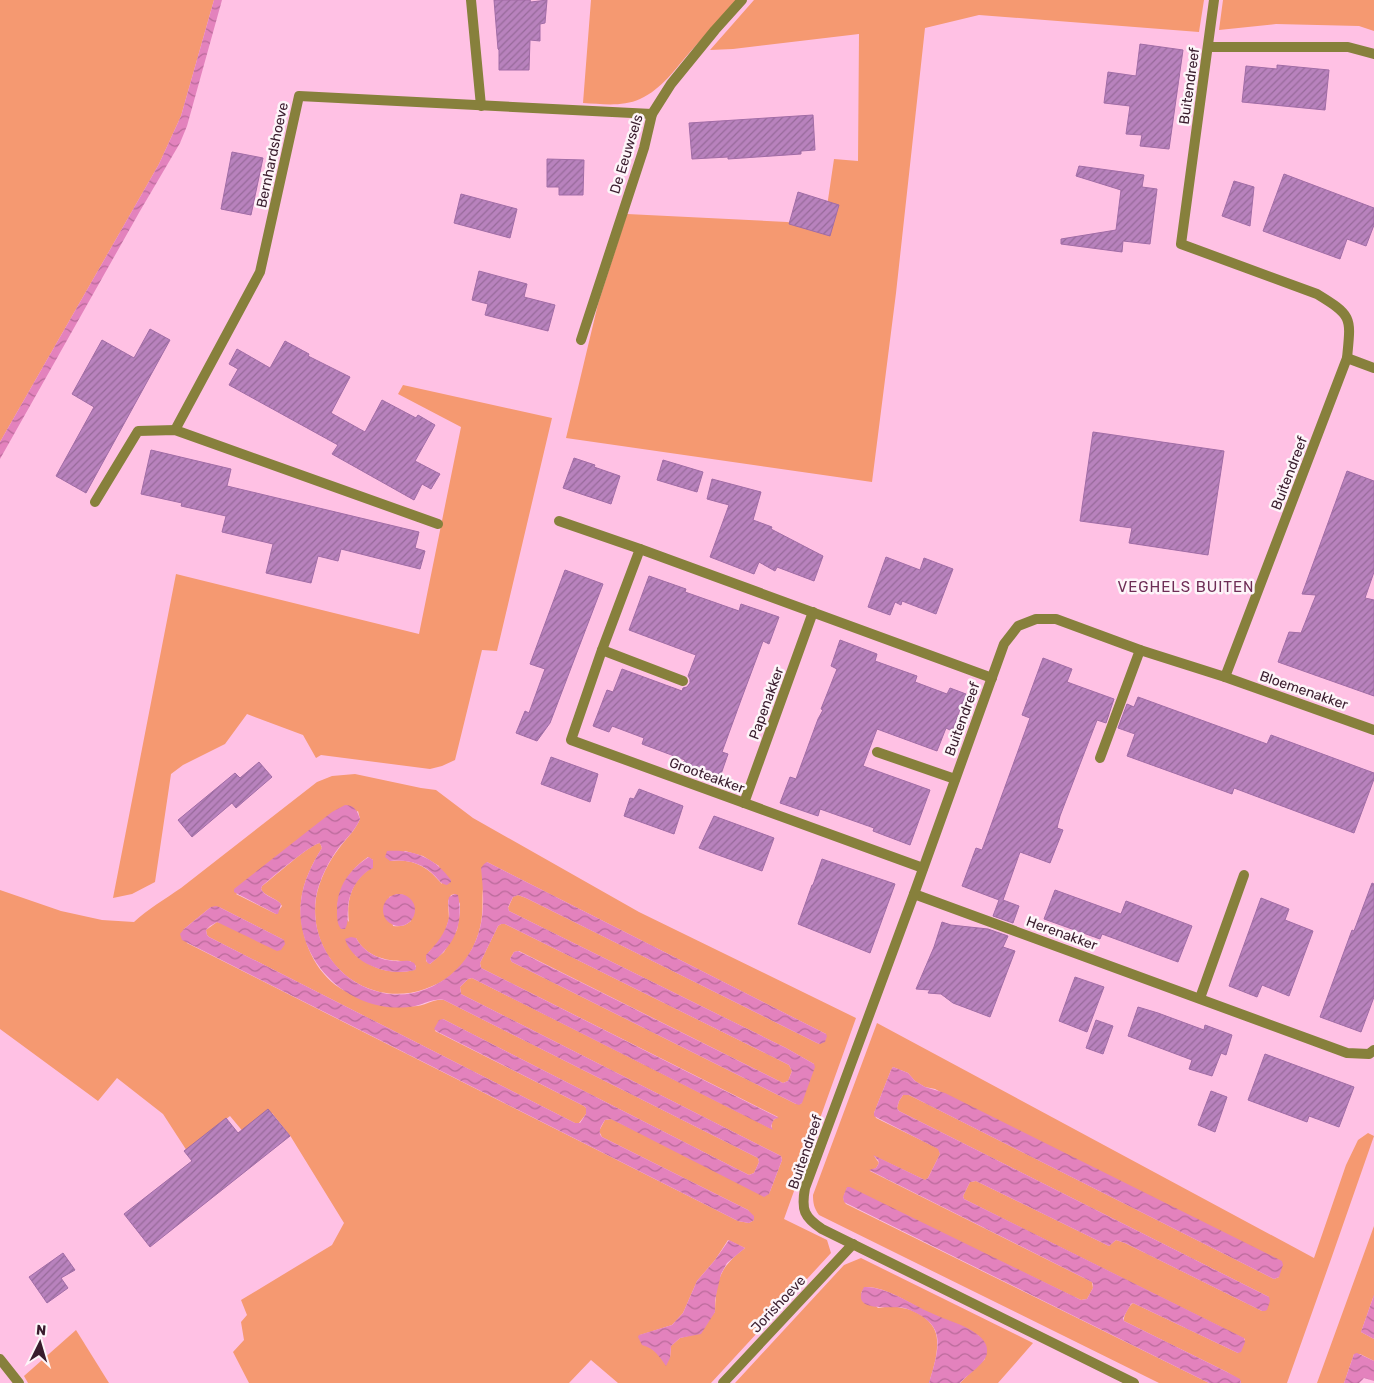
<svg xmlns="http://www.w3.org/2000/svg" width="1374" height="1383" font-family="Rubik,sans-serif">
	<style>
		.green { fill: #f59971; fill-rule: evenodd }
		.water { fill: url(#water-waves) }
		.building { fill: url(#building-hatch); stroke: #a16ca6 }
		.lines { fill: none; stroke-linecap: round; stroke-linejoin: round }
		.service { stroke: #87803c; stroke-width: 10 }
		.minor { stroke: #87803c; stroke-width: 10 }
		.labels { text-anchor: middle; stroke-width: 5; stroke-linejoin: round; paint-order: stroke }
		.street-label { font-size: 14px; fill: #391c2d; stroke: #fdf5f9 }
		.neighbourhood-label { font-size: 15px; letter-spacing: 1px; fill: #6e2d56; stroke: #fdf5f9 }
	</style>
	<defs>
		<pattern id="water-waves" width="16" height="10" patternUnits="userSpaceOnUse" patternTransform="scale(1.25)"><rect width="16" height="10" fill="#e382bd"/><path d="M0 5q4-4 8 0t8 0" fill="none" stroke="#b96a9a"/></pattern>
		<pattern id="building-hatch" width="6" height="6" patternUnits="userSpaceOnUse" patternTransform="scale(1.25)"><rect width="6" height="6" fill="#b882bd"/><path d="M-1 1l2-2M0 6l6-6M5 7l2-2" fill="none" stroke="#976a9a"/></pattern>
	</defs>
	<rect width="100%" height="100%" fill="#ffc1e4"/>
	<g class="green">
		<polygon points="0,0 214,0 181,116 159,164 0,442"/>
		<path d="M591,0h146c-16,17 -31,34 -47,52 -15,17 -28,37 -50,47 -18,8 -38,5 -57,4z"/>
		<polygon points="754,0 1204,0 1199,32 979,15 925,28 896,293 872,482 566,438 598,304 627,214 787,222 824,227 834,159 858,161 859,34 733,49 710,50"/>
		<polygon points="1223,0 1374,0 1374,31 1359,26 1276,24 1219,30"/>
		<polygon points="403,385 552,418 497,651 482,650 455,760 442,766 430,769 321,755 316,758 303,735 247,714 225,744 183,765 171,774 155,882 132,894 113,898 176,574 419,634 461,427 398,394"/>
		<path d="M355,774l66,14 15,2 37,28 166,94 217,106 -72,201 43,21 4,13 -120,130h-93l-27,-23 -22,23h-320l-16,-31 11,-12 -3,-18 6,-7 -6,-15 91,-55 12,-22 -53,-86 -19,-24 -27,21 -15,-18 -43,35 -24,-37 -46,-36 -19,23 -98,-72v-139l61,21 41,9 32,2c14,-13 31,-23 47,-34l136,-106 15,-6zM358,811l2,8c-4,10 -13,19 -20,28 -11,14 -21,33 -24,51 -9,62 50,112 109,91 17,-6 32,-16 42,-31 8,-13 14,-28 15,-43 1,-9 0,-18 1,-26 0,-9 2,-18 4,-27l339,172 -6,10 -3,-1 -291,-145 -8,-3 -5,2 -5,11 1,3 277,137 28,16 -13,40h-5l-284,-142 -2,-3 4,-7 5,-1 264,132 5,-2 4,-10 -3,-6 -284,-141h-4l-3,2 -18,37 1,5 297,149c-6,3 -7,6 -6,12l-300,-151 -4,1 -8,8 1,7 318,161 2,1 1,4 -13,34 -158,-75 -6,1 -6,11 3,6 146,73 6,10 -5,3 -11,-2 -551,-278 -3,-14 27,-22h8l65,33 -67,-18 -11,8 1,5 2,2 366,186h4l7,-9v-6l-2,-2 -149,-75 8,-12 292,149 14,7 5,-2 5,-11 -1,-4 -314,-158c-11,-2 -21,8 -33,6 -15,-1 -30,-7 -45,-10 -8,-2 -19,-3 -26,-8 -27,-17 -42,-55 -39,-87 2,-19 11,-37 21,-53l-2,-5c-10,1 -47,35 -58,43l-1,3c4,8 17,9 21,17l-6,8 -40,-20zM405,851l18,5 16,10 3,18c-15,-18 -29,-26 -52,-23zM368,857l5,3v7c-21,12 -27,33 -24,55l-12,-15c3,-21 13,-38 31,-50zM398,894l6,1 7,26c-6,5 -11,6 -18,5l-4,-29zM455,894l5,10v8l-3,18 -13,22 -14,12 -4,-3 3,-9 11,-11 4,-7 5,-15 -1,-18 3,-6zM356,938c11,20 33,24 54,23l6,5 -1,4c-24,5 -40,0 -60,-15zM728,1240l17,8c-26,20 -29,32 -30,64l-27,24 -8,2 -9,8 -1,12c-16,-5 -20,-10 -30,-23l32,-10 11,-12 14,-32 18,-21z"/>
		<path d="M877,1023l437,235 32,-93 12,-25 10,-7 6,3 -44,126 -43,121h-46v-2l-14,-9 -103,-51c-1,-5 5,-15 9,-18l105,50 7,-14 -281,-140 -1,-3 7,-14 6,-1 133,65 7,-6 9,3 137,68 7,-14 -370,-186 -2,-3 2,-7 4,-6h6l365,184 5,-2 -344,-188 -10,-2 -10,-6 -7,-8 -15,-6 -2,3 -17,43 2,5 63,31 1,5 -12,24 -3,2 -51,-24 5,7 -3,5 -6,3 222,111 1,6 -6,11 -6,1 -234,-112c-2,6 -6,10 -1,16l363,179h-50l-340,-168c-5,-7 -6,-12 -6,-20z"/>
		<polygon points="1374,1226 1374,1295 1361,1332 1374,1339 1374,1361 1360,1354 1354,1354 1344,1383 1317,1383"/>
		<path d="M861,1258l172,85 -35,40h-38l25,-24 -6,-23c-16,-10 -33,-16 -50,-23 -18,-9 -44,-27 -64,-26l-4,6 17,15c8,-1 16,-2 24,0 16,2 35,15 35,32 1,15 -4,29 -8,43h-194l109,-118z"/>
		<polygon points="76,1330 109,1383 28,1383 24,1376"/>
	</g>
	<g class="water">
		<polygon points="214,0 222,0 187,126 180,143 140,211 0,459 0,442 159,164 181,116"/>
		<path d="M345,805c9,0 12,5 15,14 -4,10 -13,19 -20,27 -11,14 -21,34 -24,51 -7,45 23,87 67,96 44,9 87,-23 97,-65 5,-20 3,-40 1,-60l3,-4 3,-2 339,172 1,2 -2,6 -5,2 -3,-1 -291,-145 -8,-3 -5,2 -5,10 1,4 277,137 28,16 1,3 -13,36 -3,2 -3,-1 -284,-142 -2,-3 4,-7 4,-1 265,132 5,-2 4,-10 -3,-6 -284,-141h-4l-3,2 -18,37 1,5 298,150 -5,1 -3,7 2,4 -301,-152 -4,1 -8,8 1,7 318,161 2,1 1,4 -13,34 -5,3 -153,-78 -6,1c-4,6 -8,12 -3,17l146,73 6,6v4l-5,3 -11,-2 -556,-281 -2,-6 4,-5 27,-22 5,-1 3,1 65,33 1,4 -4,6 -4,1 -60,-29 -7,4 -4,4 1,5 2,2 366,186h5l6,-9v-6l-2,-2 -146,-74 -4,-3 5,-9 4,-1 292,149 14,7 5,-2 5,-11 -1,-4 -314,-158c-9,-2 -20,4 -29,6 -11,2 -23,2 -34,0 -48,-9 -86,-56 -80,-105 2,-19 11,-37 21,-53l-2,-5c-9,1 -49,35 -58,43l-1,3c4,8 15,9 20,15l-3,10h-2l-42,-22v-3l98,-77z"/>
		<path d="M387,851c27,-2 48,7 64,29v2l-4,3c-6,-1 -8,-5 -12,-9 -12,-13 -28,-17 -45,-15l-5,-4z"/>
		<path d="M369,857l4,3v8c-15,7 -25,25 -25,42 -1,7 1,12 -3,19h-4c-4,-5 -4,-12 -4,-19 0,-24 13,-41 32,-53z"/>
		<circle cx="399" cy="910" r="16"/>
		<path d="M455,894l3,1c6,30 -4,51 -28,69 -4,-1 -4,-5 -4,-9 10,-11 20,-21 23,-38 1,-6 -2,-13 0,-20z"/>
		<path d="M351,937l5,1c7,14 25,23 40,23 5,1 11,-2 16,1 3,1 3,2 4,6l-1,2c-5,1 -11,2 -16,2 -21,0 -48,-12 -54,-33z"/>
		<polygon points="893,1067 908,1073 915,1081 925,1087 945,1093 1282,1261 1283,1265 1279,1277 1274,1279 909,1095 903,1095 899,1101 897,1108 899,1111 1269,1297 1270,1301 1267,1310 1265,1311 1262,1311 1125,1243 1116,1240 1109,1246 976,1181 970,1182 963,1196 964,1199 1244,1338 1245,1342 1241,1352 1238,1353 1133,1303 1131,1304 1123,1318 1124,1321 1227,1372 1240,1379 1241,1383 1209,1383 844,1202 843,1197 847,1187 850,1187 1081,1300 1087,1299 1093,1288 1093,1284 1092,1282 869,1170 876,1168 879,1163 878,1160 873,1155 925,1180 928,1178 940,1154 938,1149 874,1116 874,1113 891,1070"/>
		<path d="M729,1240l16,8 -18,15 -6,11 -6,26v12l-14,22 -21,4 -9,8 -1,12 -4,8c-6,-9 -12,-18 -24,-21l-4,-8 1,-2 33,-10 11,-12 14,-32 18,-21z"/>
		<path d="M864,1287c21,-1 47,17 65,25 16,8 36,12 49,23 5,4 10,10 9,17 0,11 -20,23 -27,31h-31c4,-14 13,-39 6,-53 -5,-11 -20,-19 -31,-22 -12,-3 -55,6 -40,-21z"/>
		<polygon points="1374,1295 1374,1339 1361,1332"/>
		<polygon points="1357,1353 1374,1361 1374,1381 1364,1378 1359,1383 1344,1383 1354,1354"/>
	</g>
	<g class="building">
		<polygon points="494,0 530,0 531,2 547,0 545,23 540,24 540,41 530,40 529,70 499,70 499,50 498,49"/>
		<polygon points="1140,44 1183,50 1169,149 1140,146 1142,135 1126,134 1130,106 1104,103 1108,72 1136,76"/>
		<polygon points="1277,65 1329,70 1325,110 1242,102 1246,66 1277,69"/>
		<polygon points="813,115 815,150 801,151 801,154 728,159 728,157 692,159 689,123"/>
		<polygon points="232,152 263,158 251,215 221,209"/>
		<polygon points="547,159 584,160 583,195 559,195 559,187 547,187"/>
		<polygon points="1079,166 1144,175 1142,187 1157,189 1150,244 1123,241 1122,252 1061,244 1061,239 1116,230 1121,190 1076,176"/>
		<polygon points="1284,174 1374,208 1374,225 1366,246 1347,239 1340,259 1263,231"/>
		<polygon points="1234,181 1254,187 1250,226 1222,216"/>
		<polygon points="798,192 839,205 830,236 789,224"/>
		<polygon points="461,194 517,209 510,238 454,223"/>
		<polygon points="479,271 527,284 524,297 555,305 548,331 485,315 488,304 472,300"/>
		<polygon points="150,329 170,340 86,493 56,476 94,407 72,394 102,340 134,358"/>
		<polygon points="285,341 309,354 308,356 350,377 331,413 365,432 382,400 416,418 418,415 435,425 415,461 440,474 431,489 422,484 414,500 332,454 338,445 229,385 238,369 229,364 237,349 270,368"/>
		<polygon points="1093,432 1224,451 1208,555 1129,543 1132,528 1080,521"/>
		<polygon points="151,450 231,469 227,486 419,532 415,548 425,551 420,569 341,549 338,561 318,556 311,583 266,573 273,544 222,532 226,516 181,506 182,503 141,494"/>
		<polygon points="574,458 595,465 594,467 620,476 611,504 563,488"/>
		<polygon points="663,460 703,472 697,492 657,480"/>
		<polygon points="1347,471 1374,481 1374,572 1365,598 1374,600 1374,696 1278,662 1289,632 1301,633 1316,595 1302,594"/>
		<polygon points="712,479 761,492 753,520 772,527 771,529 823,556 814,581 777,567 775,571 759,562 754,574 710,557 729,505 707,499"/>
		<polygon points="886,557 920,570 924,558 953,569 936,614 902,601 901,605 895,602 890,615 868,607"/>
		<polygon points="565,570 603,584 550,723 537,741 516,733 525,711 529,713 545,669 530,664"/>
		<polygon points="649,576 686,589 685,592 739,611 741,604 779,617 769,644 763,641 741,700 722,752 728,754 719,780 681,766 685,760 642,744 644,738 612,726 609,732 593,726 607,690 613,692 622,669 682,691 683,688 687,687 690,683 690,679 688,676 696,655 629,630"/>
		<polygon points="840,640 877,654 875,661 917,676 915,682 947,694 950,688 966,694 952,731 946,728 937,751 877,729 863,766 930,790 910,845 873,831 874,828 820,809 818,816 780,803 790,777 796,779 818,719 823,710 821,709 837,669 831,666"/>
		<polygon points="1043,658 1072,669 1067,682 1114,699 1106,723 1097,720 1060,816 1057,828 1063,830 1050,863 1020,852 1003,900 1019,906 1013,923 993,916 999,900 962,886 976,848 982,850 1030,718 1022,715"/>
		<polygon points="1138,697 1267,744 1271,735 1374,773 1374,779 1354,833 1234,788 1232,794 1127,756 1135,734 1118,728 1127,704 1134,707"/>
		<polygon points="551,757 598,774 590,802 541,784"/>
		<polygon points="259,762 272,777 236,808 232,803 192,837 178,820 235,773 240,778"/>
		<polygon points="639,789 683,806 674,834 624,816 630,798 634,799"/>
		<polygon points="714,816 774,838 762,871 699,848"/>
		<polygon points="822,859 895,884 870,953 798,924 812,885 813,885"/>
		<polygon points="1372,883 1374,884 1374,997 1361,1032 1320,1017 1352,930 1354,931"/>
		<polygon points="1055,890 1121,914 1126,901 1192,926 1178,962 1102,934 1100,939 1044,919"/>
		<polygon points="1261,898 1289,909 1285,920 1313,931 1289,996 1262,985 1257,997 1229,986"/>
		<polygon points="942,922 951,925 988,929 1008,936 1003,947 1015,951 990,1017 953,1003 941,994 928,993 930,990 916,989 934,947"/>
		<polygon points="1075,977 1104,987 1087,1032 1059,1021"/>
		<polygon points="1138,1007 1158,1013 1204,1030 1205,1025 1232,1035 1226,1055 1221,1053 1212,1076 1189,1069 1192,1060 1128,1036"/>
		<polygon points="1096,1020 1113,1026 1103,1054 1086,1048"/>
		<polygon points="1265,1054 1354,1087 1339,1127 1309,1116 1307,1122 1248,1100"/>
		<polygon points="1211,1091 1227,1097 1215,1132 1198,1125"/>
		<polygon points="268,1109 290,1136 150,1247 124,1214 192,1161 184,1151 226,1118 238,1133"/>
		<polygon points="63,1253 75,1270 61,1278 68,1288 47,1303 29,1277"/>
	</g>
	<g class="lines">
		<g class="service">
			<polyline points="1208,47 1348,47 1374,54"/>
			<polyline points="602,650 683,681"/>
			<polyline points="877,752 955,779"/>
			<polyline points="1100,758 1140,650"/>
		</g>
		<g class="minor">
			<polyline points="471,0 481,106"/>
			<polyline points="581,340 644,148 652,114 671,84 715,30 742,0"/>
			<polyline points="1347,358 1374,368"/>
			<polyline points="175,430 260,272 299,96 652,114"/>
			<polyline points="95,502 138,431 175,430 438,524"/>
			<polyline points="559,521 640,549"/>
			<polyline points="1225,677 1374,730"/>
			<polyline points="744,803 813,612"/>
			<polyline points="923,868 571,740 602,650 640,549 992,678"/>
			<polyline points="914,894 1347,1053 1369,1054 1374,1050"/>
			<polyline points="1200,998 1244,875"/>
			<polyline points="0,1359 19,1383"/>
			<polyline points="723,1383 853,1244"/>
			<path d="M1134,1383l-312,-154c-18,-12 -21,-19 -17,-41l109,-294 90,-250 14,-18 18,-7h20l84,31 85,27 122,-319c4,-41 6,-42 -30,-64l-136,-50 33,-244"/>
		</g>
	</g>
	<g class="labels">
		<g class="street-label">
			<text transform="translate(1189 86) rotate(-82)" y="5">Buitendreef</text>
			<text transform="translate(626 154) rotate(-73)" y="5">De Eeuwsels</text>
			<text transform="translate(272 155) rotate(-78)" y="5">Bernhardshoeve</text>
			<text transform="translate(1289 473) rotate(-69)" y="5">Buitendreef</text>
			<text transform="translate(1304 690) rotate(19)" y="5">Bloemenakker</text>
			<text transform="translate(766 703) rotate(-70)" y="5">Papenakker</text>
			<text transform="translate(962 719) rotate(-70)" y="5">Buitendreef</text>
			<text transform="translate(707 775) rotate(20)" y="5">Grooteakker</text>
			<text transform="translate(1062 933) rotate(20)" y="5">Herenakker</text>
			<text transform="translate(805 1152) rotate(-71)" y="5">Buitendreef</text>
			<text transform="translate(778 1304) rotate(-47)" y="5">Jorishoeve</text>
		</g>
		<g class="neighbourhood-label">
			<text x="1186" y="592">VEGHELS BUITEN</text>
		</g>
	</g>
	<g transform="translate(40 1343) rotate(5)" stroke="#fdf5f9" stroke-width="4" paint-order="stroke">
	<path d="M0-4L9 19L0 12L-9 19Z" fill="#391c2d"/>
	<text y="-8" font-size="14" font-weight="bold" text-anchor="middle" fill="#391c2d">N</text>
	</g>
</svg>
